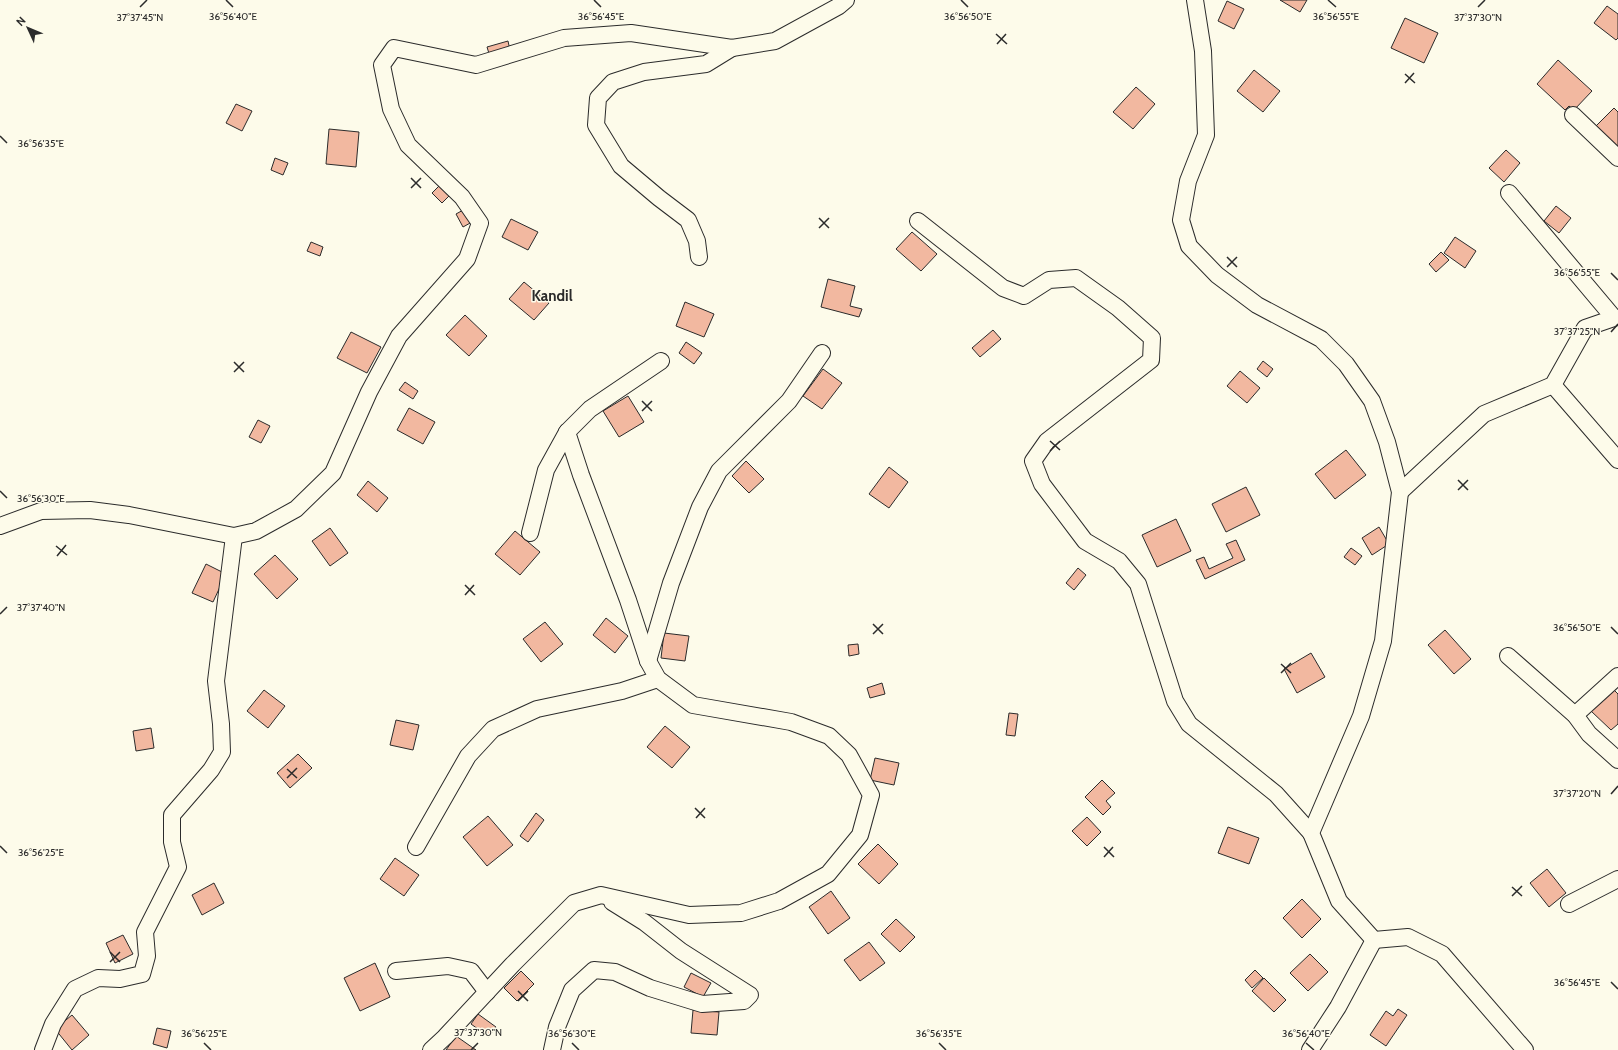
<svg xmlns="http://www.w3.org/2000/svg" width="1618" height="1050" font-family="Cabin,sans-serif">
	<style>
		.building { fill: #f2b8a0; stroke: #2b2b2b }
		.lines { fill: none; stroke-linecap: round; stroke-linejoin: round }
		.minor-casing { stroke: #2b2b2b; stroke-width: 18 }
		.minor { stroke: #fdfbea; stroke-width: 16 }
		.ticks { fill: none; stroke: #2b2b2b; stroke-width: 1.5 }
		.labels { text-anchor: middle; stroke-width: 3; stroke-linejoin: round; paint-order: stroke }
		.neighbourhood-label { font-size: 15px; font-weight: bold; fill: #2b2b2b; stroke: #fdfbea }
		.ticks-label { font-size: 10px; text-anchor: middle; fill: #2b2b2b; stroke: #fdfbea; stroke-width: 3; stroke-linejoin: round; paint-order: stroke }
	</style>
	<rect width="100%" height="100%" fill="#fdfbea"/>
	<g class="building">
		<polygon points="1280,0 1307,0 1300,12"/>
		<polygon points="1227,1 1244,9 1234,29 1218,21"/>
		<polygon points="1607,6 1618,14 1618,38 1616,40 1594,23"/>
		<polygon points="1405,18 1438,33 1424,63 1391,48"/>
		<polygon points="508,41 511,55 491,60 487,47"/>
		<polygon points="1558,60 1592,91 1574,110 1569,106 1565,110 1537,84"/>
		<polygon points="1254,70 1280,91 1263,112 1237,91"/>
		<polygon points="1136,87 1155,104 1133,129 1113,112"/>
		<polygon points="236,104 252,111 242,131 226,123"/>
		<polygon points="1614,108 1618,112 1618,151 1593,129"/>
		<polygon points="329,129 359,132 356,167 326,164"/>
		<polygon points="1506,150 1520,163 1504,182 1489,168"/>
		<polygon points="275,158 288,163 283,175 271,170"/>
		<polygon points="441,184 451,194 442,203 432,193"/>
		<polygon points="1556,206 1571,218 1559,233 1544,221"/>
		<polygon points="465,209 472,222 463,227 456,214"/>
		<polygon points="511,219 538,232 528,250 502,237"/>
		<polygon points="912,232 937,254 921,271 896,249"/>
		<polygon points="1455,237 1476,251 1465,268 1444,253"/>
		<polygon points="311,242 323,247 320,256 307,251"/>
		<polygon points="1441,252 1449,260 1436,272 1429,264"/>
		<polygon points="828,279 855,286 850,306 862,309 859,317 821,307"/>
		<polygon points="524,282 549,303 534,320 509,299"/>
		<polygon points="685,302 714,314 704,337 676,326"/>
		<polygon points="465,315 487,336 469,356 446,335"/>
		<polygon points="993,330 1001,339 980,357 972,348"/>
		<polygon points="351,332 381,347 367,373 337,358"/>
		<polygon points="686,342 702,353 694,364 679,353"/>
		<polygon points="1263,361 1273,369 1267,377 1257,369"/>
		<polygon points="823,369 842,383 822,409 803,396"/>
		<polygon points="1240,371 1260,388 1247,403 1227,386"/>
		<polygon points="405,382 418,391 413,399 399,390"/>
		<polygon points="628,396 644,422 619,437 603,411"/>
		<polygon points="409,408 435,422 423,444 397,430"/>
		<polygon points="258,420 270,426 261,443 249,437"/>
		<polygon points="1346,450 1366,475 1335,499 1315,474"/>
		<polygon points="746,461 764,479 749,493 732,476"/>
		<polygon points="889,467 908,482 889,508 869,494"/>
		<polygon points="368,481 388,498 377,512 357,495"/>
		<polygon points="1246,487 1260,515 1226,532 1212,504"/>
		<polygon points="1176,519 1191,551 1157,567 1142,535"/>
		<polygon points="1379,527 1389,544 1372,555 1362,538"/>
		<polygon points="330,528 348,553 330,566 312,541"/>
		<polygon points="515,531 540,552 520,575 495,554"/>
		<polygon points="1236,540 1245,560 1205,579 1196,560 1204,557 1209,569 1233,558 1226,544"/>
		<polygon points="1351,548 1362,556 1355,565 1344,557"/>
		<polygon points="275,555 298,579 277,599 254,574"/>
		<polygon points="206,564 226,574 213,602 192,593"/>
		<polygon points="1078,568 1086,575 1074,590 1066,583"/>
		<polygon points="606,618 628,636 615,653 593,635"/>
		<polygon points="545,622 563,644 541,662 523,639"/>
		<polygon points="1445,630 1471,659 1454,674 1428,645"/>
		<polygon points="664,633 689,636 685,661 661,658"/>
		<polygon points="858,644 859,654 849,656 848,645"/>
		<polygon points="1311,653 1325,677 1297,693 1284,669"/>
		<polygon points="882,683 885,694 870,698 867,688"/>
		<polygon points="1612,688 1618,694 1618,724 1611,730 1591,711"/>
		<polygon points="264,690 285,706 268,728 247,711"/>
		<polygon points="1009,713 1018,714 1015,736 1006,735"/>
		<polygon points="396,720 419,725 413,750 390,745"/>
		<polygon points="665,726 690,747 672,768 647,747"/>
		<polygon points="151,728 154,748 136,751 133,731"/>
		<polygon points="298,754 312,768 290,788 277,773"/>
		<polygon points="875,758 899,763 894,785 870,780"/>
		<polygon points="1102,780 1115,793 1106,801 1111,807 1103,815 1085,797"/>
		<polygon points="536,813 544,820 528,842 520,836"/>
		<polygon points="488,816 513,845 487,866 463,837"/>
		<polygon points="1087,817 1101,832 1087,846 1072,831"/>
		<polygon points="1228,827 1259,838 1249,864 1218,853"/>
		<polygon points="878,844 898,864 879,884 858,864"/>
		<polygon points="395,858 419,875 404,896 380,879"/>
		<polygon points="1547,869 1566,893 1549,907 1530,883"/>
		<polygon points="214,883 224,903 202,915 192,895"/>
		<polygon points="831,891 850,918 828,934 809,907"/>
		<polygon points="1302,899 1321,919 1302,938 1283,918"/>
		<polygon points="896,919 915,937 900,952 881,934"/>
		<polygon points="123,935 133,954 115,963 106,943"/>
		<polygon points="869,942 885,963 860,981 844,960"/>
		<polygon points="1310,954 1328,972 1308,991 1290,973"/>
		<polygon points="375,963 390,997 360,1011 344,978"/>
		<polygon points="1255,970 1263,978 1252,988 1245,980"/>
		<polygon points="521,971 534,984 517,1001 504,988"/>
		<polygon points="691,973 711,983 703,997 684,987"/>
		<polygon points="1264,978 1286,1000 1274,1012 1252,991"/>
		<polygon points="1398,1009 1407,1015 1386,1046 1370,1035 1386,1011 1393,1016"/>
		<polygon points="693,1010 719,1012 717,1035 691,1033"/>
		<polygon points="478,1014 496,1027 489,1037 471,1024"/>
		<polygon points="72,1015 89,1035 72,1050 55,1029"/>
		<polygon points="157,1028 171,1031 167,1048 153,1044"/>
		<polygon points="456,1036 476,1050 446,1050"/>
	</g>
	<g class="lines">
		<defs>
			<g id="minor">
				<polyline points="1195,0 1203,51 1206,135 1188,181 1181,220 1189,246 1217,275 1257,305 1321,339 1346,364 1372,401 1387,442 1400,492 1383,641 1361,716 1311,833 1339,901 1374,940 1408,937 1442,954 1525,1050"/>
				<polyline points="1573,115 1618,158"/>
				<polyline points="918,221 1003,288 1024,296 1049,280 1076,278 1118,308 1152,338 1151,360 1047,441 1033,461 1042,484 1085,541 1119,561 1138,584 1175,701 1189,724 1276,794 1311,833"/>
				<polyline points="699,257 697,241 688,220 659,198 621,166 596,125 598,98 613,82 644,72 706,64 732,48"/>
				<polyline points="1553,385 1618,460"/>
				<polyline points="1400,492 1484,414 1553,385 1585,328 1614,318 1509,193"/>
				<polyline points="0,526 41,511 90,510 129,515 234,536 256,531 296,509 333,473 369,392 399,336 467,259 480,223 462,197 408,145 391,109 382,65 394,48 476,65 564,38 631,33 732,48 775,41 839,6 846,0"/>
				<polyline points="530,533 546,470 567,432"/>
				<polyline points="1508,656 1575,715 1589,734 1618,760"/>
				<polyline points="648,661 671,583 700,507 719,471 789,401 822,353"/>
				<polyline points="1575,715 1618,676"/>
				<polyline points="416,847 468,756 493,729 537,709 622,691 658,679"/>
				<polyline points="1569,904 1618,879"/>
				<polyline points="396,971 448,966 471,971 487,992"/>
				<polyline points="43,1050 53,1024 75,989 98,978 120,979 142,974 147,956 145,932 178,867 172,842 172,815 211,770 222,752 221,724 216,681 234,536"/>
				<polyline points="431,1050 445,1037 513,964 574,903 601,895 689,915 741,913 779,901 828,874 860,835 871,795 849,755 829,736 791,722 693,705 658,679 648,661 628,600 581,475 567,432 590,409 661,361"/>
				<polyline points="552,1050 557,1027 572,990 594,970 615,972 650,988 702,1004 744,1001 750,995 681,951 644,922 612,902"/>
				<polyline points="1310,1050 1338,1007 1374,940"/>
			</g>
		</defs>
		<use href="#minor" class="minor-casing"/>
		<use href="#minor" class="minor"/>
	</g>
	<path class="ticks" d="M226,0l7,7M594,0l7,7M961,0l7,7M1328,0l8,7M140,7l7,-7M1478,7l7,-7M996,34l11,10M997,44l9,-10M1405,74l10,9M1405,83l9,-10M0,136l7,7M411,178l10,10M411,188l10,-10M819,218l10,10M819,228l10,-10M1227,257l10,10M1227,267l10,-10M1611,273l7,7M1611,332l7,-8M234,362l10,10M234,372l10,-10M642,401l10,10M642,411l10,-10M1050,441l10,9M1050,451l10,-10M1458,480l10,10M1458,490l10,-10M0,491l7,7M56,546l11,9M57,556l9,-11M465,585l10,10M465,595l9,-10M0,614l7,-7M873,624l10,10M1611,627l7,7M873,634l10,-10M1281,664l10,9M1281,673l10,-10M287,769l10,9M287,778l10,-10M1611,794l7,-8M695,808l10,10M696,818l9,-10M0,846l7,7M1104,847l10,10M1104,857l9,-10M1512,887l10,9M1512,896l10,-10M110,952l10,10M110,962l10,-10M1611,982l7,7M518,991l10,10M518,1001l10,-10M204,1043l7,7M572,1043l7,7M939,1043l7,7M1306,1043l8,7M471,1050l7,-7"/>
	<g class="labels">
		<g class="neighbourhood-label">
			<text x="552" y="301">Kandil</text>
		</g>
	</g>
	<g class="ticks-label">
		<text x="233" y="20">36°56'40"E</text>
		<text x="601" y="20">36°56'45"E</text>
		<text x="968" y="20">36°56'50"E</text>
		<text x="1336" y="20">36°56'55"E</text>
		<text x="140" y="21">37°37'45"N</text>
		<text x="1478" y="21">37°37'30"N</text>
		<text x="41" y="147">36°56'35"E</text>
		<text x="1577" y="276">36°56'55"E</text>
		<text x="1577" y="335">37°37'25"N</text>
		<text x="41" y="502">36°56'30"E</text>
		<text x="41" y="611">37°37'40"N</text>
		<text x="1577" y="631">36°56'50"E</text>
		<text x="1577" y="797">37°37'20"N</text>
		<text x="41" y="856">36°56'25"E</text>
		<text x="1577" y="986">36°56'45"E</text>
		<text x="478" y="1036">37°37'30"N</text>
		<text x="204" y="1037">36°56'25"E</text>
		<text x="572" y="1037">36°56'30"E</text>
		<text x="939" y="1037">36°56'35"E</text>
		<text x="1306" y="1037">36°56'40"E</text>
	</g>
	<g transform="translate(28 28) rotate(314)" stroke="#fdfbea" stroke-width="3" paint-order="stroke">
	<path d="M0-3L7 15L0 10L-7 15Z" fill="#2b2b2b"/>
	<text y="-6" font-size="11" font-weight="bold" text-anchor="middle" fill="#2b2b2b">N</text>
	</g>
</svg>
